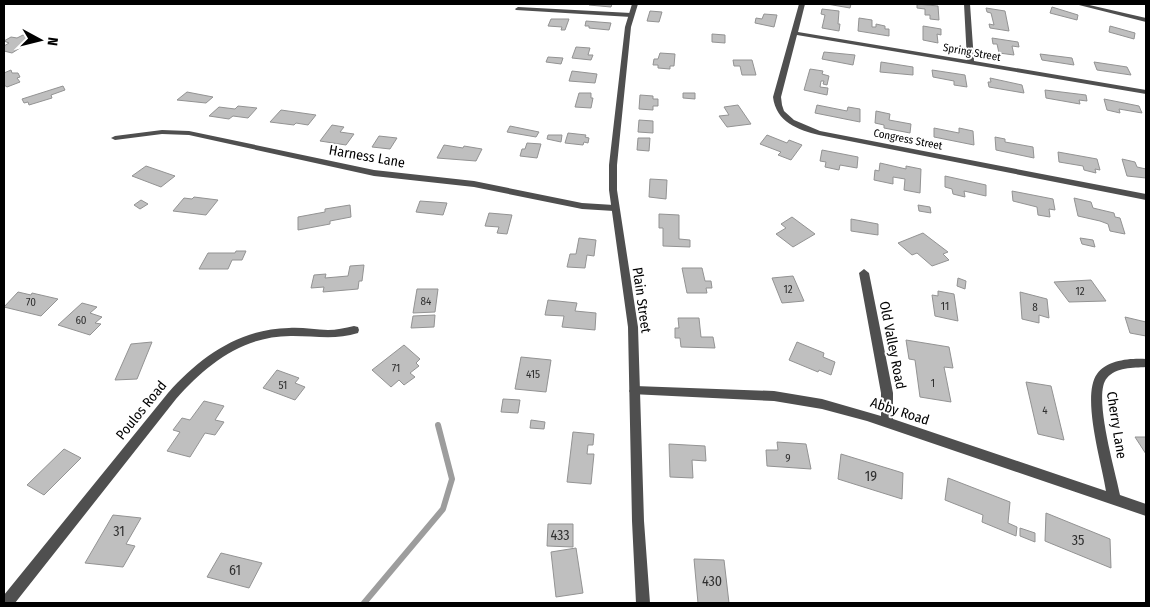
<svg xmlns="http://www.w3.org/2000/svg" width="1150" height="607" font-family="'Fira Sans Condensed',sans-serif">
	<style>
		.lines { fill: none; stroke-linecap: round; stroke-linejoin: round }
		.stream { stroke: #9d9d9d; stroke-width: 6 }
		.building { fill: #bfbfbf; stroke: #939393 }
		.minor { fill: #4f4f4f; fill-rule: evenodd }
		.tertiary { fill: #4f4f4f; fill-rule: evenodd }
		.labels { text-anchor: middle; stroke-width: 4; stroke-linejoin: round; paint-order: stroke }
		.far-street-label { font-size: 11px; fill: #000; stroke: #fff }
		.number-label { font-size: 11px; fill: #303030 }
		.street-label { font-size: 14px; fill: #000; stroke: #fff }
		.near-number-label { font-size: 14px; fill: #303030 }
	</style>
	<rect width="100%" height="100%" fill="#fff"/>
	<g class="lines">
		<polyline class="stream" points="364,603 443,509 452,479 438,425"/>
	</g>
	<g class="building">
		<polygon points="589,4 612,4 611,7 589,5"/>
		<polygon points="827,4 851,4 850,8"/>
		<polygon points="917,4 938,6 939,20 930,19 930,15 925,15 925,9 917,8"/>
		<polygon points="1052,7 1078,15 1077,20 1050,13"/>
		<polygon points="986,8 1005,11 1009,31 990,28 989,24 994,25 991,13 987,12"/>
		<polygon points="822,9 839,11 838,24 840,24 839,31 822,28 825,15 821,14"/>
		<polygon points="650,11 662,12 659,22 647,21"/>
		<polygon points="764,14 777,15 774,27 755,23 756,18 762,19"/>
		<polygon points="859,18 872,20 872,27 876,27 876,24 885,26 885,29 889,29 889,36 858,31"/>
		<polygon points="551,19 569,19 565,30 561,30 562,27 548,26"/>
		<polygon points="586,21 611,23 609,30 589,28 589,26 585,26"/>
		<polygon points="923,26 941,29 941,35 937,34 938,43 923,40"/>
		<polygon points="1110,26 1135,33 1134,39 1109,32"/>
		<polygon points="712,34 725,35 725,43 712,42"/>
		<polygon points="23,35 36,38 12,53 4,51 4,46 9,43 4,41 11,37 17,38"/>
		<polygon points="992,38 1018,42 1019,47 1012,46 1014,55 999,53 997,44 993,44"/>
		<polygon points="576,47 590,48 588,55 593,55 591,60 572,58"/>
		<polygon points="824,52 855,55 853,65 822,59"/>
		<polygon points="660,53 675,54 674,66 670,66 670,69 658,68 658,65 653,65 654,59 658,59"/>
		<polygon points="1040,54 1072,58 1074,65 1042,60"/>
		<polygon points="548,57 563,58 561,64 546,62"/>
		<polygon points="733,60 752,60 756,75 742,75 740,66 734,66"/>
		<polygon points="881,62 913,67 913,75 880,72"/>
		<polygon points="1094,62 1127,67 1131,75 1097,70"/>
		<polygon points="810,69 823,71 822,74 829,76 827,85 823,84 824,81 821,81 820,87 828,88 827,95 804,90"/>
		<polygon points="11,70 12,73 18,73 20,77 17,78 20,82 7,87 4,85 4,73"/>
		<polygon points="932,70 965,75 967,87 954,85 954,81 933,77"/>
		<polygon points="572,71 597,74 595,83 569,81"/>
		<polygon points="990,78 1022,85 1024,93 989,87 988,82 991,82"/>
		<polygon points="63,86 65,90 51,95 52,98 29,105 28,102 24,103 22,99"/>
		<polygon points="1045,90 1086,95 1087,101 1079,100 1080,104 1046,98"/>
		<polygon points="187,92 213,97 206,103 177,100"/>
		<polygon points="579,93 591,93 591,98 593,98 591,108 575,107"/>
		<polygon points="683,93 695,93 695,99 683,98"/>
		<polygon points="640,95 653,96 653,99 658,99 658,106 653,106 653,110 639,109"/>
		<polygon points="1104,99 1139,106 1142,113 1119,109 1120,113 1107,110"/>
		<polygon points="738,105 751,124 727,127 719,116 729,115 724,107"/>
		<polygon points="817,105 847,111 848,107 860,109 860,122 815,113"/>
		<polygon points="238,106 257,108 248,118 233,116 229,119 209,116 219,107 235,109"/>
		<polygon points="281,110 316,115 308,125 296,123 294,125 270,122"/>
		<polygon points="876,111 890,114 889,120 911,124 910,133 884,128 884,125 875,123"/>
		<polygon points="639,120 653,121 653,133 638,132"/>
		<polygon points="332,125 344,127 340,132 354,134 346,145 320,141"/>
		<polygon points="510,126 539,132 536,137 507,132"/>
		<polygon points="934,128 959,133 959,128 973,131 974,145 934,137"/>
		<polygon points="568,133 586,135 585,137 589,138 588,143 584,142 583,145 565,143"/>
		<polygon points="548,135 562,135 561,142 547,139"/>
		<polygon points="767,135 787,143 789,140 802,145 791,160 778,155 781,152 760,144"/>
		<polygon points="379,136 397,138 390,149 372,147"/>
		<polygon points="995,137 1005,139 1005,142 1033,147 1034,158 996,150"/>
		<polygon points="638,138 650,138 649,151 637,150"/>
		<polygon points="527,143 541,144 537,158 520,156 522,149 525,149"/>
		<polygon points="444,145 463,148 464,146 482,149 476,161 437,158"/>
		<polygon points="822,150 858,157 857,168 840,165 839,170 825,167 826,162 820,161"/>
		<polygon points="1058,152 1097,159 1100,170 1095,169 1096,173 1084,170 1083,166 1059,162"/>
		<polygon points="1122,159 1135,162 1137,167 1146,169 1146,178 1127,176"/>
		<polygon points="880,163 906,169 906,166 921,169 920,193 904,190 905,179 893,177 893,184 874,180 875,170 879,171"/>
		<polygon points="146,166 175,176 161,187 132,176"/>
		<polygon points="945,176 986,185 986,196 964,191 965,197 953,194 952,189 945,187"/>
		<polygon points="650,179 667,180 666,199 649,197"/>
		<polygon points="1012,191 1053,199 1055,210 1049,209 1050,217 1038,215 1037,207 1013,201"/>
		<polygon points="194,197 218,200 206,215 173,211 184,198 192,199"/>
		<polygon points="1074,198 1091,202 1093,208 1114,213 1115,217 1120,218 1125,234 1110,231 1108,224 1100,221 1078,216"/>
		<polygon points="141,200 148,204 140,209 134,205"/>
		<polygon points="420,201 447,203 443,215 416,212"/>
		<polygon points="350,205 351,217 330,221 330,224 298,230 298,217 325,212 325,209"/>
		<polygon points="918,205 930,207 931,213 919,211"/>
		<polygon points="489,213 512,215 507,234 497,233 499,227 485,226"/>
		<polygon points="659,214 679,215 679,239 690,240 690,247 663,246 663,228 659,228"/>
		<polygon points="792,217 815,234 793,247 776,234 786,228 781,224"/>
		<polygon points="851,219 878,224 878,235 851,231"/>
		<polygon points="923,233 948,252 943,254 949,260 932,266 917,253 912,255 898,243"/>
		<polygon points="579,238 596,240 594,256 587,255 585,268 567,267 570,254 576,254"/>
		<polygon points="1080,238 1093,240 1095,247 1082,244"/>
		<polygon points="236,251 246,251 242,260 232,260 228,269 199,269 208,253 235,253"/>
		<polygon points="364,265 362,281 359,281 358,289 323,292 324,287 311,288 314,275 326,274 325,278 348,276 350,266"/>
		<polygon points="682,268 702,268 705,281 711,281 712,288 706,288 707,293 687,293"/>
		<polygon points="793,276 804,301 782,303 772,278"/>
		<polygon points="958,278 966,281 965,289 957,286"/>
		<polygon points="1091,280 1106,301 1069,302 1054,282"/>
		<polygon points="417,289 438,289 435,312 413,313"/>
		<polygon points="938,291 954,294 958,321 935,316 932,295 938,296"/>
		<polygon points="18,292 31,295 32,293 58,299 41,316 4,307"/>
		<polygon points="1020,292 1047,299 1049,318 1039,315 1039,323 1022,319"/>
		<polygon points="548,300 577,303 575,311 596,313 595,330 562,327 564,316 545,315"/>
		<polygon points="82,303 97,307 90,313 102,317 95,323 101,324 90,335 58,325"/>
		<polygon points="435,315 434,327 411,328 413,316"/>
		<polygon points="1125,317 1146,322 1146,336 1130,333"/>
		<polygon points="678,318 699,318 701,337 713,337 715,348 681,347 680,338 675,338 675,328 679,328"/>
		<polygon points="906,340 949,347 953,368 944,367 951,402 920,397 915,360 909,359"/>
		<polygon points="152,342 137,379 115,380 131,344"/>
		<polygon points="797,342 824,353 823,357 835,362 831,375 819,370 818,372 789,360"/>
		<polygon points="404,345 420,359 416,363 419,366 410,373 415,377 404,385 399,380 391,387 372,370"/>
		<polygon points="521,357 551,360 546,392 515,389"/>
		<polygon points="277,370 299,378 295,383 305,387 295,400 263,388"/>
		<polygon points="1026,382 1051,386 1064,440 1038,434"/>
		<polygon points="503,399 520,400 518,413 501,412"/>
		<polygon points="204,401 224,406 215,420 224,422 215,435 205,433 190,457 167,451 180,432 173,430 182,418 190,420"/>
		<polygon points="531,420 545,422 544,429 530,428"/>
		<polygon points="573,432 594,434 593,445 588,445 587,454 594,454 591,484 567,482"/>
		<polygon points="1135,437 1146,437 1146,454"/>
		<polygon points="777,442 806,444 811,469 767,466 766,450 778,450"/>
		<polygon points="669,444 705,446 706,461 692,460 693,478 670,477"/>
		<polygon points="64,449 81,458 44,495 27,485"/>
		<polygon points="841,454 903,473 902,499 838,479"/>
		<polygon points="948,478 1010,502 1008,523 1017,527 1016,536 982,522 983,515 945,500"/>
		<polygon points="1046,513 1110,539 1111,568 1045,541"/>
		<polygon points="113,515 141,518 126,544 135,546 123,567 85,563"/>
		<polygon points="548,524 573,524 573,547 547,546"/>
		<polygon points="1020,528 1035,533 1035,542 1020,536"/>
		<polygon points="576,548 583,593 556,597 551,552"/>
		<polygon points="221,553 262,563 249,588 207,577"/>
		<polygon points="694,559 724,560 729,603 698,603"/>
	</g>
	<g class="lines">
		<g class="minor">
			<path d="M799,4h6l-7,28 169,28 -3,-56h6l4,57 172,29v4l-349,-59 -16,62 1,8 2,6 10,9 26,11 326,63v6l-327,-65c-21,-5 -43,-13 -46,-38z"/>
			<polygon points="518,7 631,13 634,15 631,17 516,10 515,9"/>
			<polygon points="162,130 189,131 374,170 474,181 582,203 614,205 618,208 614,211 582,209 474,187 374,176 189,135 162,134 115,140 111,138 115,136"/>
			<path d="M864,269l5,4 24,120v26l213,72c-4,-27 -25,-95 -9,-117 10,-14 33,-16 49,-15v8c-13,1 -30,0 -39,11 -15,16 9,95 13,117l26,9v12l-279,-95 -45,-12 -48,-8 -143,-7 -2,-3 2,-3 4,-2 139,5 48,8 59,17v-23l-22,-120z"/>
			<path d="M354,326l4,1 1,3 -1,3c-22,7 -42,3 -65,3 -49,-1 -86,28 -117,63l-161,204h-11v-8l164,-202c32,-36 71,-64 121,-65 13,-1 26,2 39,2 8,0 17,-2 26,-4z"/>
		</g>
		<g class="tertiary">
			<polygon points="632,4 638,4 631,27 617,165 617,190 638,327 644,521 650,603 636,603 632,521 628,327 609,190 609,165 625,27"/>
			<polygon points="1075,4 1085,4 1146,18 1146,22"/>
		</g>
	</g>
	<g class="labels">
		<g class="far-street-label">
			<text transform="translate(972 52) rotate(10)" y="4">Spring Street</text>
			<text transform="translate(908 139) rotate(11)" y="4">Congress Street</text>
		</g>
		<g class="number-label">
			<text x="788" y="293">12</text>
			<text x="1080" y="295">12</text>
			<text x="426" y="305">84</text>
			<text x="31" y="306">70</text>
			<text x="945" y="310">11</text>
			<text x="1035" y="311">8</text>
			<text x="81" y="324">60</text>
			<text x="396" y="372">71</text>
			<text x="533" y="378">415</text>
			<text x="933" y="387">1</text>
			<text x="283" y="389">51</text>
			<text x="1045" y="414">4</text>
			<text x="788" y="462">9</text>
		</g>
		<g class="street-label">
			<text transform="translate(367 156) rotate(10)" y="5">Harness Lane</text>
			<text transform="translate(642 300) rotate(82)" y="5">Plain Street</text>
			<text transform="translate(893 345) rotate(79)" y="5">Old Valley Road</text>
			<text transform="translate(141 410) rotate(-51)" y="5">Poulos Road</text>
			<text transform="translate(900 411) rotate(18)" y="5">Abby Road</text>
			<text transform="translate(1117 425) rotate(81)" y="5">Cherry Lane</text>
		</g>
		<g class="near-number-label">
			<text x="871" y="481">19</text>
			<text x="119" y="536">31</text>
			<text x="560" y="540">433</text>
			<text x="1078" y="545">35</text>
			<text x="235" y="575">61</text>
			<text x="712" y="586">430</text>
		</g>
	</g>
	<rect width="1150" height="607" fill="none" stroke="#000000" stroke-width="10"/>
	<g transform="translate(40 40) rotate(97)" stroke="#ffffff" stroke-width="4" paint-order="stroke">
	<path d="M0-4L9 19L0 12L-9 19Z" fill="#000000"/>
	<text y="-8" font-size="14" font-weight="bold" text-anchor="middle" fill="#000000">N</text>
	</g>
</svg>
